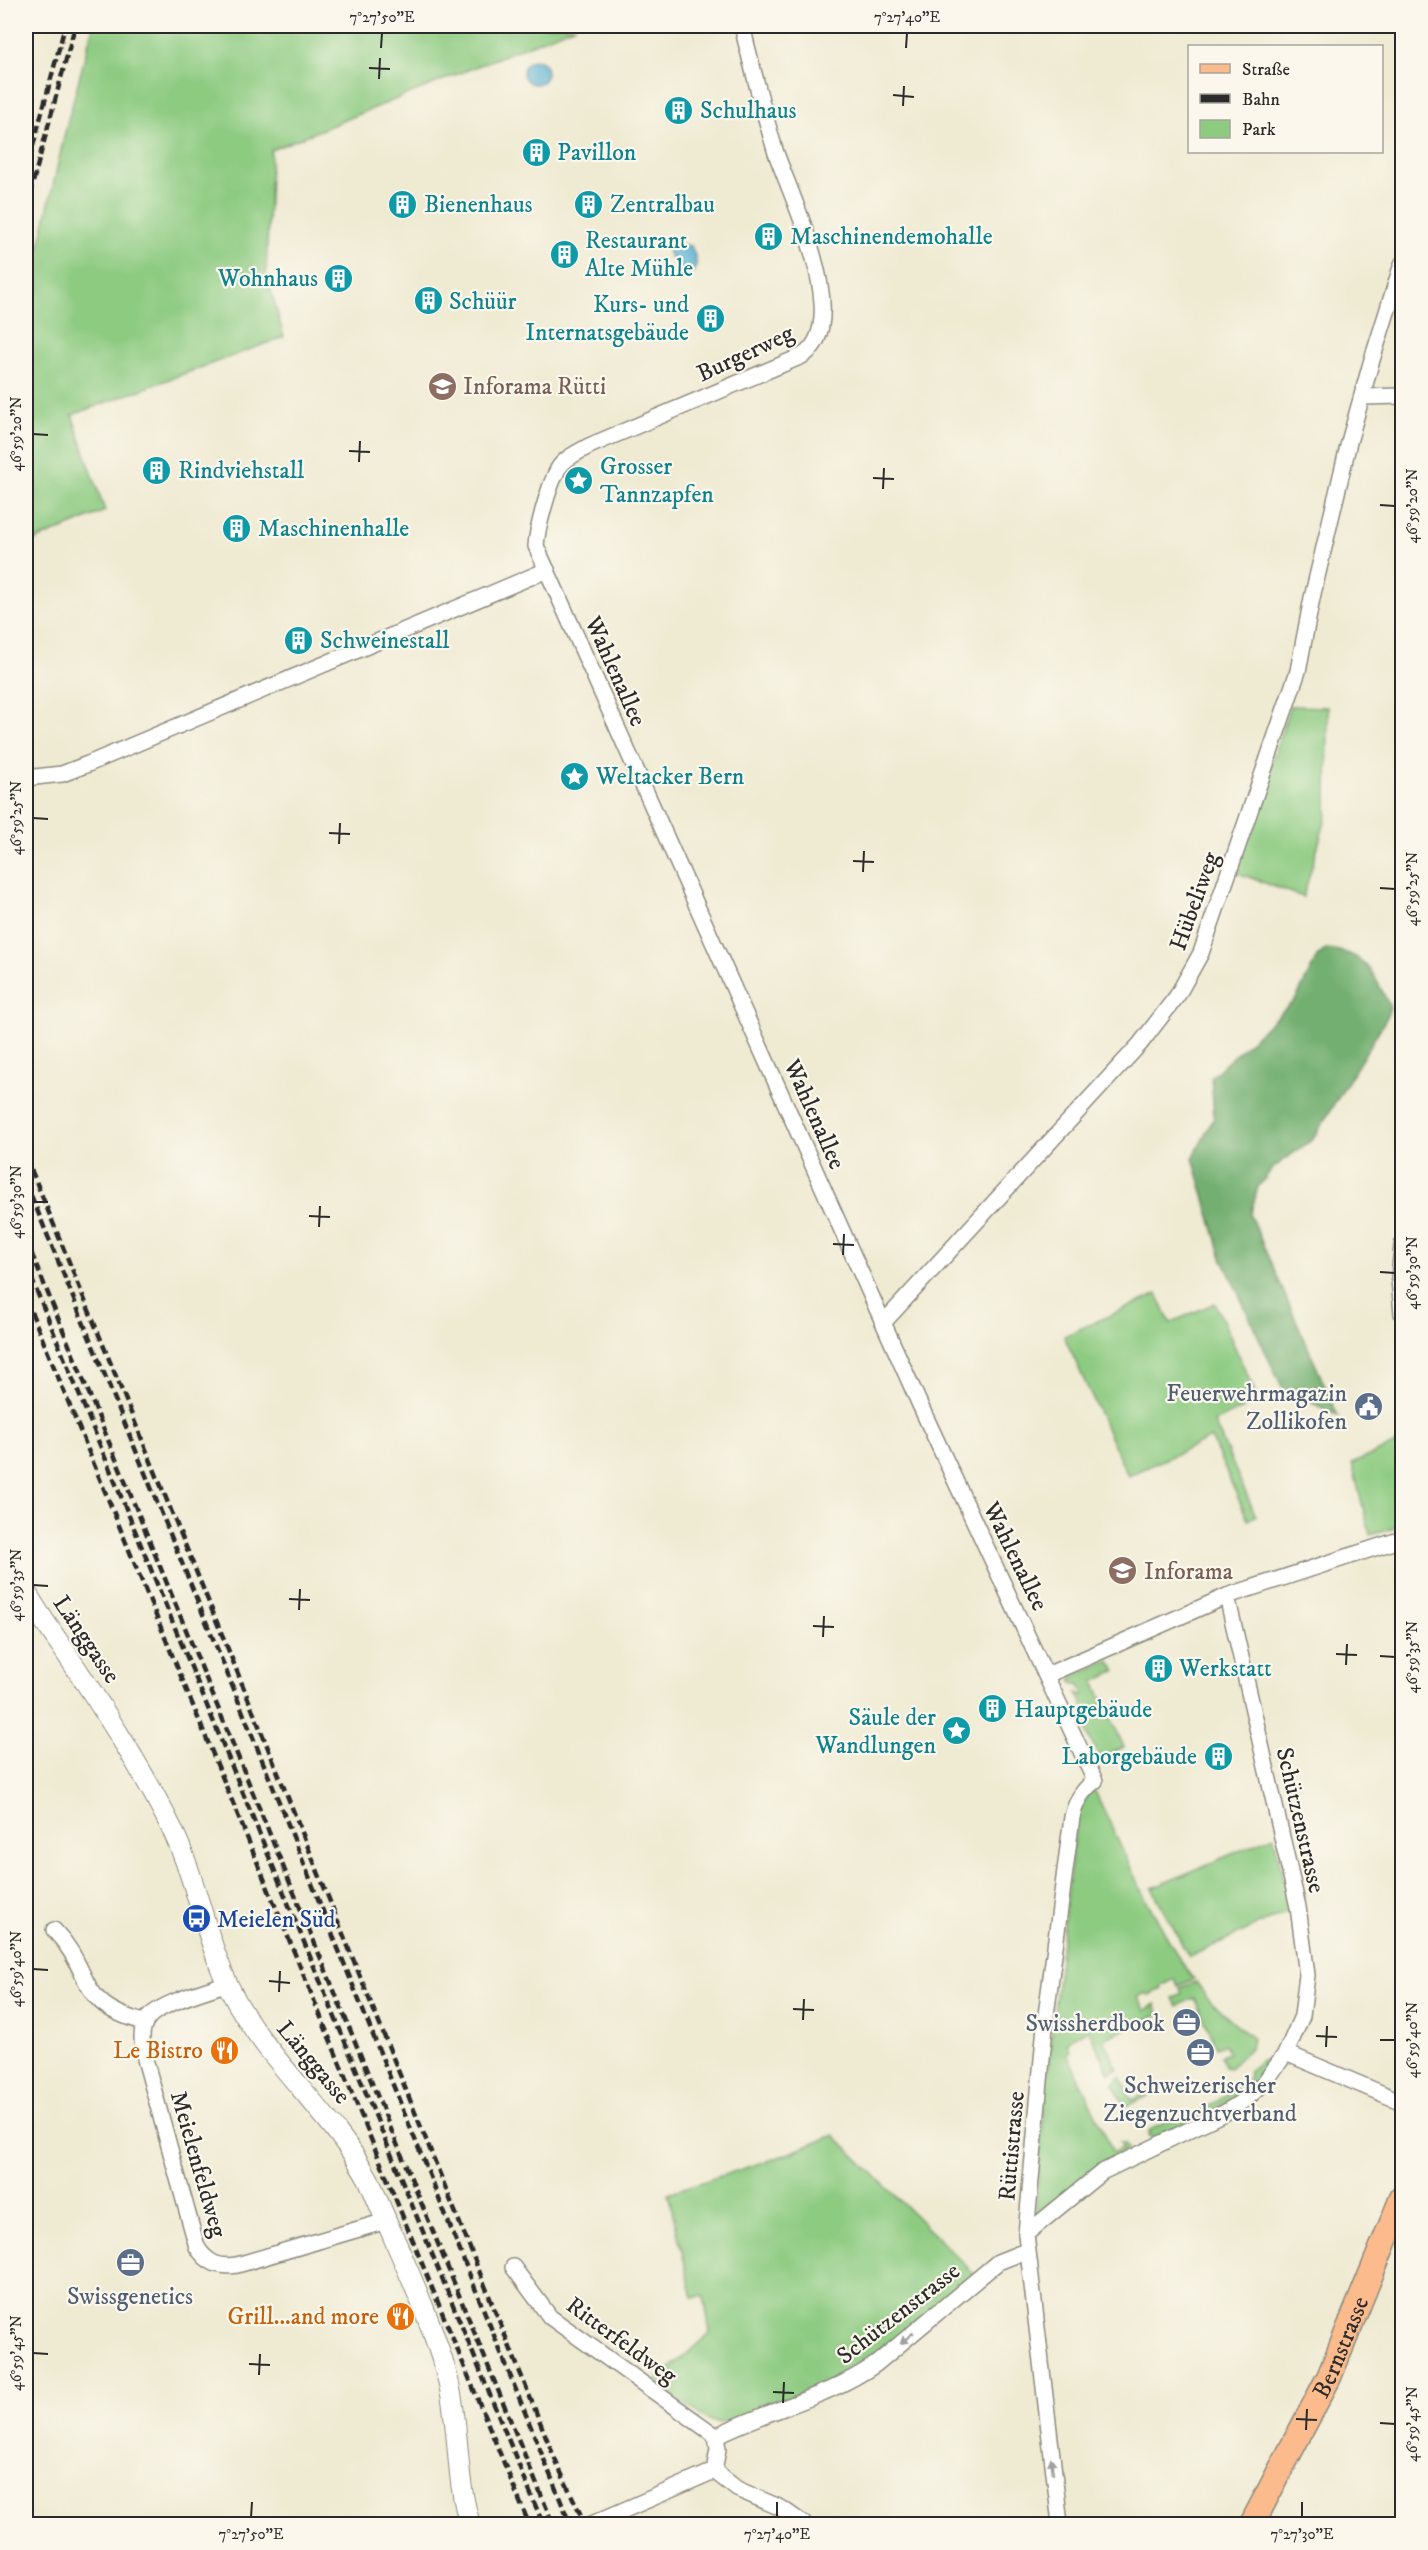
<svg xmlns="http://www.w3.org/2000/svg" width="1428" height="2550" font-family="'IM FELL DW Pica',serif">
	<style>
		.green { fill: #8dcb81; stroke: #5c7b56; stroke-width: 1.5 }
		.forest { fill: #72af6f; stroke: #4e6d4d; stroke-width: 1.5 }
		.water { fill: #52add0; stroke: #3e6c7e; stroke-width: 1.5 }
		.lines { fill: none; stroke-linecap: round; stroke-linejoin: round }
		.minor-casing { stroke: #8d8a7e; stroke-width: 18 }
		.tertiary-casing { stroke: #8d8a7e; stroke-width: 22 }
		.primary-casing { stroke: #8d8a7e; stroke-width: 27 }
		.minor { stroke: #fff; stroke-width: 15 }
		.tertiary { stroke: #fff; stroke-width: 20 }
		.primary { stroke: #fbbb8c; stroke-width: 24 }
		.rail { stroke: #2b2b2b; stroke-width: 4.5; stroke-dasharray: 9 4.5; stroke-linecap: butt }
		.oneway { fill: #a0a0a0 }
		.ticks { fill: none; stroke: #2b2b2b; stroke-width: 2 }
		.labels { text-anchor: middle; stroke-width: 4.5; stroke-linejoin: round; paint-order: stroke }
		.culture-label { font-size: 24px; fill: #0d838f; stroke: #fbf7ec; text-anchor: start }
		.street-label { font-size: 24px; fill: #2b2b2b; stroke: #fbf7ec }
		.education-label { font-size: 24px; fill: #785e54; stroke: #fbf7ec; text-anchor: start }
		.service-label { font-size: 24px; fill: #4e5e75; stroke: #fbf7ec; text-anchor: end }
		.transit-label { font-size: 24px; fill: #164399; stroke: #fbf7ec; text-anchor: start }
		.food-label { font-size: 24px; fill: #c56008; stroke: #fbf7ec; text-anchor: end }
		.neatline { fill: none; stroke: #2b2b2b; stroke-width: 2 }
		.ticks-label { font-size: 15px; text-anchor: middle; fill: #2b2b2b }
	</style>
	<rect width="100%" height="100%" fill="#fbf7ec"/>
	<filter id="ink" filterUnits="userSpaceOnUse"><feTurbulence type="fractalNoise" baseFrequency=".0167" numOctaves="2"/><feDisplacementMap in="SourceGraphic" scale="12" xChannelSelector="R" yChannelSelector="G"/><feConvolveMatrix kernelMatrix="1 2 1 2 8 2 1 2 1" color-interpolation-filters="sRGB"/></filter>
	<filter id="wash" filterUnits="userSpaceOnUse"><feTurbulence type="fractalNoise" baseFrequency=".008" numOctaves="4" result="noise"/><feDisplacementMap in="SourceGraphic" scale="24" xChannelSelector="R" yChannelSelector="G"/><feGaussianBlur stdDeviation="1.35" result="paint"/><feColorMatrix in="noise" values="0 0 0 0 0 0 0 0 0 0 0 0 0 0 0 0 0 1.4 0 .05"/><feComposite in="paint" operator="in"/></filter>
	<g filter="url(#wash)">
		<rect width="100%" height="100%" fill="#efead2"/>
		<g class="green">
			<polygon points="93,26 576,26 271,150 266,273 284,337 72,415 105,511 26,544 26,305 66,128"/>
			<polygon points="1290,706 1328,707 1327,815 1303,897 1235,872"/>
			<polygon points="1157,1294 1170,1323 1215,1303 1259,1401 1214,1422 1256,1516 1248,1520 1211,1438 1128,1476 1064,1336"/>
			<polygon points="1402,1441 1402,1526 1370,1535 1352,1464"/>
			<polygon points="1109,1660 1116,1671 1094,1682 1108,1712 1086,1711 1077,1693 1083,1695 1084,1692 1079,1684 1074,1684 1071,1680 1073,1677"/>
			<polygon points="1084,1717 1111,1718 1124,1747 1099,1758 1081,1720"/>
			<polygon points="1095,1791 1142,1892 1180,1960 1194,1979 1178,1986 1175,1979 1161,1986 1162,1989 1149,1995 1145,1993 1138,1997 1145,2011 1155,2004 1159,2014 1104,2039 1118,2069 1109,2073 1089,2030 1074,2036 1067,2044 1070,2051 1067,2053 1113,2152 1123,2148 1120,2143 1125,2143 1128,2148 1127,2151 1107,2160 1035,2216 1046,2081 1076,1817 1089,1792"/>
			<polygon points="1274,1836 1290,1910 1189,1957 1152,1888"/>
			<polygon points="1196,1982 1210,2001 1252,2038 1250,2048 1229,2068 1225,2067 1221,2056 1229,2053 1225,2044 1217,2047 1194,1998 1177,2006 1173,1998 1182,1995 1180,1988"/>
			<path d="M1263,2059l5,6c-25,37 -76,55 -114,73l-6,-2 2,-6 16,-9c19,5 67,-30 82,-42l1,-8z"/>
			<polygon points="1121,2077 1132,2100 1160,2087 1161,2090 1124,2107 1114,2084"/>
			<polygon points="834,2135 974,2274 855,2372 733,2421 720,2423 709,2421 653,2383 710,2333 704,2296 693,2298 668,2193 785,2155"/>
		</g>
		<path class="forest" d="M1326,949c41,3 47,24 64,58l-4,12 -73,120 -41,30 -14,18 -8,28 88,201 -56,-28 -60,-130 -29,-100 21,-41 -3,-40 85,-78 21,-42z"/>
		<g class="water">
			<circle cx="535" cy="72" r="12"/>
			<path d="M679,244l12,2c4,9 9,18 1,27 -13,2 -24,-14 -24,-27z"/>
		</g>
	</g>
	<g filter="url(#ink)">
		<g class="lines">
			<defs>
				<g id="minor">
					<path d="M742,26c10,41 21,83 33,124 14,43 80,174 27,206l-213,90c-10,6 -25,12 -31,23 -9,16 -21,59 -22,77l384,859 175,376c-13,9 -19,20 -23,36l-26,198 -20,219 34,290"/>
					<polyline points="1362,397 1402,396"/>
					<polyline points="26,778 62,774 88,764 547,570"/>
					<polyline points="1402,1245 1399,1278 1402,1314"/>
					<polyline points="884,1322 1140,1044 1177,996 1201,953 1298,671 1312,598 1349,442 1371,363 1402,264"/>
					<polyline points="1047,1675 1227,1596 1402,1539"/>
					<path d="M54,1930c40,41 21,76 91,92"/>
					<path d="M228,1983c-19,7 -73,21 -82,38 -7,12 -3,26 -1,38l52,188c10,16 22,21 40,18l149,-44"/>
					<polyline points="1286,2053 1402,2102"/>
					<polyline points="1026,2234 1102,2172 1224,2113 1246,2099 1264,2083 1286,2053 1302,2016 1307,1975 1298,1907 1227,1596"/>
					<polyline points="513,2267 550,2317 716,2436"/>
					<path d="M716,2436c53,-27 111,-38 160,-72l122,-102 28,-11"/>
					<polyline points="714,2471 737,2489 781,2508 804,2524"/>
					<polyline points="714,2471 718,2449 716,2436"/>
					<polyline points="592,2524 714,2471"/>
				</g>
				<path id="tertiary" d="M26,1592c15,26 33,50 50,76 33,50 66,101 93,155 30,58 37,127 70,183 37,63 95,110 130,174 26,64 62,135 79,200 12,47 7,98 22,144"/>
				<g id="primary">
					<path id="s1" d="M1252,2524l77,-147 73,-179"/>
				</g>
			</defs>
			<use href="#minor" class="minor-casing"/>
			<use href="#tertiary" class="tertiary-casing"/>
			<use href="#primary" class="primary-casing"/>
			<use href="#minor" class="minor"/>
			<use href="#tertiary" class="tertiary"/>
			<use href="#primary" class="primary"/>
			<g class="rail">
				<polyline points="26,172 65,26"/>
				<polyline points="26,208 75,26"/>
				<polyline points="26,1157 230,1654 557,2464 585,2524"/>
				<polyline points="26,1183 221,1658 570,2524"/>
				<polyline points="26,1240 553,2524"/>
				<polyline points="26,1265 543,2524"/>
				<polyline points="26,1299 529,2524"/>
			</g>
		</g>
		<defs><path id="oneway-solid" d="M-6-.8H1V-3.2L6.5 0L1 3.2V.8H-6Z" transform="scale(1.5)"/></defs>
		<g class="oneway">
			<use href="#oneway-solid" transform="translate(907 2338) rotate(140)"/>
			<use href="#oneway-solid" transform="translate(1052 2466) rotate(-97)"/>
		</g>
	</g>
	<path class="ticks" d="M381,48l1,-15M906,48l1,-15M369,68l21,1M379,79l1,-21M893,95l21,2M903,106l1,-20M33,434l15,1M349,451l21,1M359,462l1,-21M873,478l21,1M883,489l1,-21M1380,505l15,1M33,818l15,1M329,833l21,1M339,844l1,-21M853,861l21,1M863,872l1,-21M1380,888l15,1M33,1202h15M309,1216l21,1M319,1227l1,-21M833,1244l21,1M843,1255l1,-21M1380,1272l15,1M33,1585l15,1M289,1599l21,1M299,1610l1,-21M813,1626l21,1M823,1637l1,-21M1336,1654l21,1M1380,1656l15,1M1346,1665l1,-21M33,1969l15,1M269,1981l21,2M279,1992l1,-21M793,2009l21,1M803,2020l1,-21M1316,2036l21,1M1380,2040h15M1326,2047l1,-21M33,2353l15,1M249,2364l21,1M259,2375l1,-21M773,2392l21,1M783,2403l1,-21M1296,2419l21,1M1380,2423l15,1M1306,2430l1,-21M251,2517l1,-15M777,2517v-15M1302,2517v-15"/>
	<defs>
		<symbol id="building-disc" viewBox="-11 -11 22 22"><circle r="9.5" fill="#0f9aa8" stroke="#fbf7ec"/><path d="M-4-6H4V6H1V3H-1V6H-4ZM-2.5-4.3h1.7v1.8h-1.7ZM.8-4.3h1.7v1.8H.8ZM-2.5-1h1.7V.8h-1.7ZM.8-1h1.7V.8H.8Z" fill="#fff"/></symbol>
		<symbol id="university-disc" viewBox="-11 -11 22 22"><circle r="9.5" fill="#8d6e63" stroke="#fbf7ec"/><path d="M0-5L7-2L0 1L-7-2ZM-4 1L0 2.5L4 1V4Q0 6-4 4Z" fill="#fff"/></symbol>
		<symbol id="sight-disc" viewBox="-11 -11 22 22"><circle r="9.5" fill="#0f9aa8" stroke="#fbf7ec"/><path d="M0-6L1.8-2.2L6-1.7L2.9 1.2L3.7 5.4L0 3.3L-3.7 5.4L-2.9 1.2L-6-1.7L-1.8-2.2Z" fill="#fff"/></symbol>
		<symbol id="civic-disc" viewBox="-11 -11 22 22"><circle r="9.5" fill="#5c6f8a" stroke="#fbf7ec"/><path d="M-.6-6.5H3V-4.5H.6V-3L4-1V1h2V6H-6V1h2V-1L-.6-3ZM-1.2 2.5V6h2.4V2.5Z" fill="#fff"/></symbol>
		<symbol id="bus-disc" viewBox="-11 -11 22 22"><circle r="9.5" fill="#1a4fb4" stroke="#fbf7ec"/><path d="M-5-6H5V4H4V6H2V4H-2V6H-4V4H-5ZM-3.5-4V0h7V-4ZM-3.5 1.2v1.5H-2V1.2ZM2 1.2v1.5H3.5V1.2Z" fill="#fff"/></symbol>
		<symbol id="office-disc" viewBox="-11 -11 22 22"><circle r="9.5" fill="#5c6f8a" stroke="#fbf7ec"/><path d="M-6-3h4V-5.5h4V-3h4V5H-6ZM-1-4.5V-3h2v-1.5ZM-6 0V1H6V0Z" fill="#fff"/></symbol>
		<symbol id="restaurant-disc" viewBox="-11 -11 22 22"><circle r="9.5" fill="#e8710a" stroke="#fbf7ec"/><path d="M-5-6h1v4h1v-4h1v4h1v-4h1v5L-1.5 .5V6h-2V.5L-5-1ZM5-6V6H3V1.5H1.5Q1.5-4 5-6Z" fill="#fff"/></symbol>
	</defs>
	<g fill-rule="evenodd">
		<use href="#building-disc" x="662" y="94" width="33" height="33"/>
		<use href="#building-disc" x="520" y="136" width="33" height="33"/>
		<use href="#building-disc" x="386" y="188" width="33" height="33"/>
		<use href="#building-disc" x="572" y="188" width="33" height="33"/>
		<use href="#building-disc" x="752" y="220" width="33" height="33"/>
		<use href="#building-disc" x="548" y="238" width="33" height="33"/>
		<use href="#building-disc" x="322" y="262" width="33" height="33"/>
		<use href="#building-disc" x="412" y="284" width="33" height="33"/>
		<use href="#building-disc" x="694" y="302" width="33" height="33"/>
		<use href="#university-disc" x="426" y="370" width="33" height="33"/>
		<use href="#building-disc" x="140" y="454" width="33" height="33"/>
		<use href="#sight-disc" x="562" y="464" width="33" height="33"/>
		<use href="#building-disc" x="220" y="512" width="33" height="33"/>
		<use href="#building-disc" x="282" y="624" width="33" height="33"/>
		<use href="#sight-disc" x="558" y="760" width="33" height="33"/>
		<use href="#civic-disc" x="1352" y="1390" width="33" height="33"/>
		<use href="#university-disc" x="1106" y="1554" width="33" height="33"/>
		<use href="#building-disc" x="1142" y="1652" width="33" height="33"/>
		<use href="#building-disc" x="976" y="1692" width="33" height="33"/>
		<use href="#sight-disc" x="940" y="1714" width="33" height="33"/>
		<use href="#building-disc" x="1202" y="1740" width="33" height="33"/>
		<use href="#bus-disc" x="180" y="1902" width="33" height="33"/>
		<use href="#office-disc" x="1170" y="2006" width="33" height="33"/>
		<use href="#restaurant-disc" x="208" y="2034" width="33" height="33"/>
		<use href="#office-disc" x="1184" y="2036" width="33" height="33"/>
		<use href="#office-disc" x="114" y="2246" width="33" height="33"/>
		<use href="#restaurant-disc" x="384" y="2300" width="33" height="33"/>
	</g>
	<g class="labels">
		<g class="culture-label">
			<text x="700" y="118">Schulhaus</text>
			<text x="557" y="160">Pavillon</text>
			<text x="424" y="212">Bienenhaus</text>
			<text x="610" y="212">Zentralbau</text>
			<text x="790" y="244">Maschinendemohalle</text>
			<text x="585" y="248">Restaurant<tspan x="585" dy="28">Alte Mühle</tspan></text>
			<text x="318" y="286" text-anchor="end">Wohnhaus</text>
			<text x="449" y="309">Schüür</text>
			<text x="689" y="312" text-anchor="end">Kurs- und<tspan x="689" dy="28">Internatsgebäude</tspan></text>
			<text x="600" y="474">Grosser<tspan x="600" dy="28">Tannzapfen</tspan></text>
			<text x="178" y="478">Rindviehstall</text>
			<text x="258" y="536">Maschinenhalle</text>
			<text x="320" y="648">Schweinestall</text>
			<text x="596" y="784">Weltacker Bern</text>
			<text x="1179" y="1676">Werkstatt</text>
			<text x="1014" y="1717">Hauptgebäude</text>
			<text x="936" y="1725" text-anchor="end">Säule der<tspan x="936" dy="28">Wandlungen</tspan></text>
			<text x="1197" y="1764" text-anchor="end">Laborgebäude</text>
		</g>
		<g class="street-label">
			<text transform="translate(745 353) rotate(-25)" y="8">Burgerweg</text>
			<text transform="translate(616 671) rotate(66)" y="8">Wahlenallee</text>
			<text transform="translate(1194 901) rotate(-70)" y="8">Hübeliweg</text>
			<text transform="translate(815 1114) rotate(66)" y="8">Wahlenallee</text>
			<text transform="translate(1016 1556) rotate(64)" y="8">Wahlenallee</text>
			<text transform="translate(87 1639) rotate(56)" y="8">Länggasse</text>
			<text transform="translate(1301 1820) rotate(77)" y="8">Schützenstrasse</text>
			<text transform="translate(314 2062) rotate(50)" y="8">Länggasse</text>
			<text transform="translate(1011 2146) rotate(-85)" y="8">Rüttistrasse</text>
			<text transform="translate(199 2164) rotate(74)" y="8">Meielenfeldweg</text>
			<text transform="translate(898 2313) rotate(-38)" y="8">Schützenstrasse</text>
			<text transform="translate(622 2340) rotate(36)" y="8">Ritterfeldweg</text>
			<text dy="8" stroke="none"><textPath href="#s1" startOffset="198">Bernstrasse</textPath></text>
		</g>
		<g class="education-label">
			<text x="463" y="394">Inforama Rütti</text>
			<text x="1144" y="1579">Inforama</text>
		</g>
		<g class="service-label">
			<text x="1347" y="1401">Feuerwehrmagazin<tspan x="1347" dy="28">Zollikofen</tspan></text>
			<text x="1165" y="2031">Swissherdbook</text>
			<text x="1200" y="2093" text-anchor="middle">Schweizerischer<tspan x="1200" dy="28">Ziegenzuchtverband</tspan></text>
			<text x="130" y="2304" text-anchor="middle">Swissgenetics</text>
		</g>
		<g class="transit-label">
			<text x="217" y="1927">Meielen Süd</text>
		</g>
		<g class="food-label">
			<text x="203" y="2058">Le Bistro</text>
			<text x="379" y="2324">Grill...and more</text>
		</g>
	</g>
	<rect width="1428" height="2550" fill="none" stroke="#fbf7ec" stroke-width="66"/>
	<rect x="1188" y="45" width="195" height="108" fill="#fbf7ec" stroke="#a8a59f" stroke-width="1.5"/>
	<rect x="1200" y="64" width="30" height="9" fill="#fbbb8c" stroke="#a8a59f" stroke-width="1.5"/>
	<text x="1242" y="75" font-size="18" fill="#2b2b2b">Straße</text>
	<rect x="1200" y="94" width="30" height="9" fill="#2b2b2b" stroke="#a8a59f" stroke-width="1.5"/>
	<text x="1242" y="105" font-size="18" fill="#2b2b2b">Bahn</text>
	<rect x="1200" y="120" width="30" height="18" fill="#8dcb81" stroke="#a8a59f" stroke-width="1.5"/>
	<text x="1242" y="135" font-size="18" fill="#2b2b2b">Park</text>
	<rect x="33" y="33" width="1362" height="2484" class="neatline"/>
	<g class="ticks-label">
		<text x="382" y="22">7°27'50"E</text>
		<text x="907" y="22">7°27'40"E</text>
		<text transform="translate(16 434) rotate(-90)" y="5">46°59'20"N</text>
		<text transform="translate(1412 506) rotate(-90)" y="5">46°59'20"N</text>
		<text transform="translate(16 818) rotate(-90)" y="5">46°59'25"N</text>
		<text transform="translate(1412 889) rotate(-90)" y="5">46°59'25"N</text>
		<text transform="translate(16 1202) rotate(-90)" y="5">46°59'30"N</text>
		<text transform="translate(1412 1273) rotate(-90)" y="5">46°59'30"N</text>
		<text transform="translate(16 1585) rotate(-90)" y="5">46°59'35"N</text>
		<text transform="translate(1412 1657) rotate(-90)" y="5">46°59'35"N</text>
		<text transform="translate(16 1969) rotate(-90)" y="5">46°59'40"N</text>
		<text transform="translate(1412 2040) rotate(-90)" y="5">46°59'40"N</text>
		<text transform="translate(16 2353) rotate(-90)" y="5">46°59'45"N</text>
		<text transform="translate(1412 2424) rotate(-90)" y="5">46°59'45"N</text>
		<text x="251" y="2539">7°27'50"E</text>
		<text x="777" y="2539">7°27'40"E</text>
		<text x="1302" y="2539">7°27'30"E</text>
	</g>
</svg>
